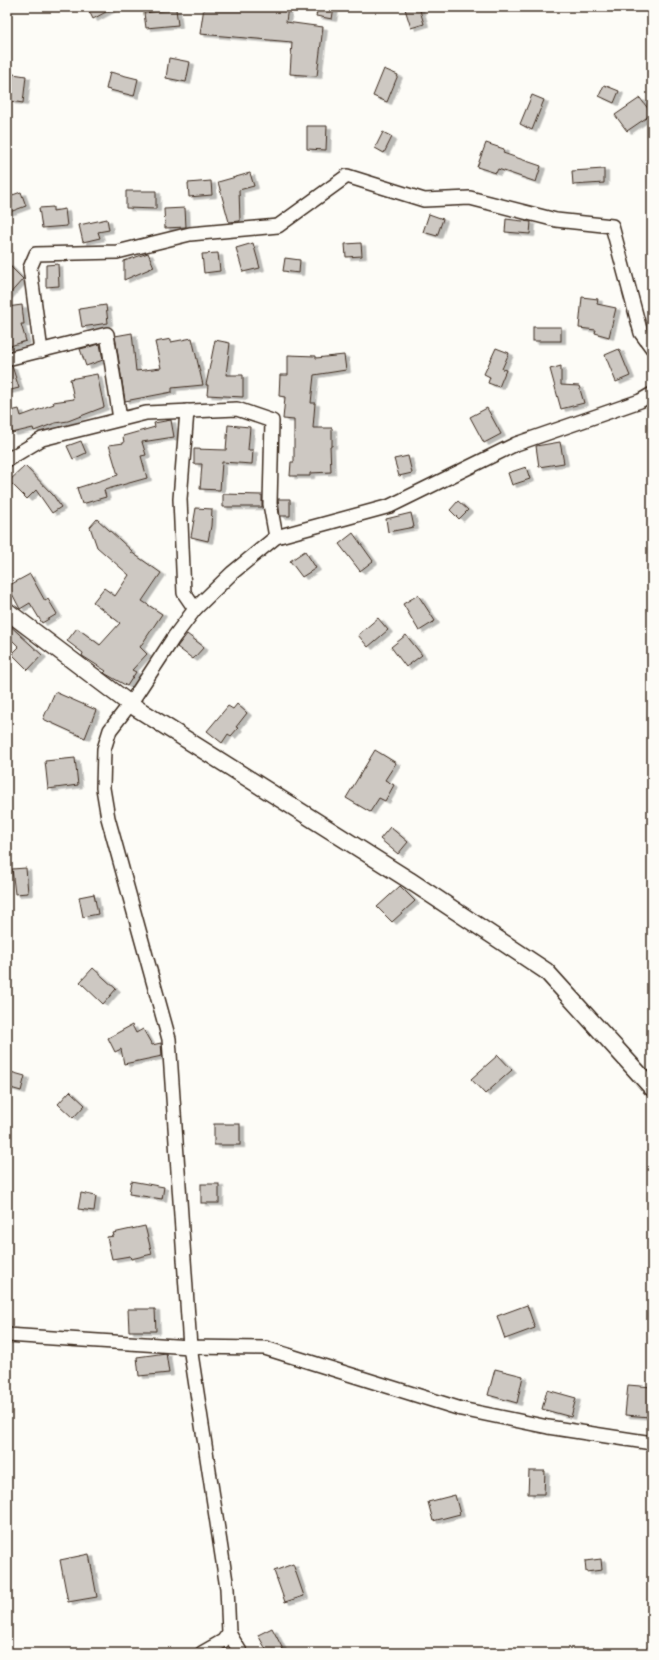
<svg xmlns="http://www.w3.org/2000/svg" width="659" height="1660" font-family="'Patrick Hand',sans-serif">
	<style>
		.building { fill: #cdc8c2; stroke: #3b2a1e; filter: url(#shadow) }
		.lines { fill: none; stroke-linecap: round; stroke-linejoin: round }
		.minor-casing { stroke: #3b2a1e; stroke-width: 16 }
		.tertiary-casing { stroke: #3b2a1e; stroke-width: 19 }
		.minor { stroke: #fdfcf7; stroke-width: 13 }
		.tertiary { stroke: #fdfcf7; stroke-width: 16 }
	</style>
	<defs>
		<filter id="shadow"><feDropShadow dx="4.5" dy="2.5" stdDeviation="0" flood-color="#0004"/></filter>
	</defs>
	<rect width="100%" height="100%" fill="#fdfcf7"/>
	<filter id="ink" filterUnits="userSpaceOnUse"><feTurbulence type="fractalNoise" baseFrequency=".025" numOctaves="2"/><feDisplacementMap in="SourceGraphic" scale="8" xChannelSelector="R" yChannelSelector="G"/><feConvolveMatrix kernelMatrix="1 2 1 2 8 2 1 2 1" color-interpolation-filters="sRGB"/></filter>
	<g filter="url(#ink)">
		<g class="building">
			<polygon points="87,7 115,7 93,19"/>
			<polygon points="204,7 288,7 286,22 323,27 317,76 290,74 292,42 200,34"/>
			<polygon points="318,7 334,7 332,19 316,16"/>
			<polygon points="411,7 419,7 424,24 411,28 405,9"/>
			<polygon points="176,9 178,25 146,28 144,13"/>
			<polygon points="169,58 190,62 186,82 166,78"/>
			<polygon points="384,69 398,75 387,102 373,96"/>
			<polygon points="110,72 138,79 134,96 106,89"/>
			<polygon points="13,74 26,76 23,103 10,101"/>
			<polygon points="604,85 619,91 614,103 599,96"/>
			<polygon points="532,95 544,100 532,130 520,124"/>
			<polygon points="640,98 652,114 627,131 615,115"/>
			<polygon points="307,126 327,126 326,150 307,149"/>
			<polygon points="383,132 392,137 384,153 375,148"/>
			<polygon points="486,143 504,149 503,153 541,166 536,182 498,169 496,173 477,167"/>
			<polygon points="604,169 604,183 573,185 572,171"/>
			<polygon points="250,173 254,186 239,190 240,221 229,222 218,182"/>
			<polygon points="211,181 212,195 189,197 188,183"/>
			<polygon points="126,191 156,191 156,209 126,208"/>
			<polygon points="21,192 26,206 7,213 7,197"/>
			<polygon points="53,207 53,211 65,209 67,226 42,228 39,208"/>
			<polygon points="185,208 186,227 165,228 164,209"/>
			<polygon points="429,214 443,219 437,236 423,232"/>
			<polygon points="107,219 109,230 98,232 100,238 83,242 79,225"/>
			<polygon points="506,219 531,222 530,234 505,232"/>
			<polygon points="253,243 260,268 243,272 236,248"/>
			<polygon points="361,243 362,256 346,257 345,244"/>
			<polygon points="148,253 154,267 124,280 124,261"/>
			<polygon points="218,253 220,271 204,273 202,254"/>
			<polygon points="285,258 300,260 299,273 283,271"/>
			<polygon points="7,263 23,279 7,297"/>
			<polygon points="58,264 59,286 46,287 46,265"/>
			<polygon points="582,297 598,299 597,304 616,308 609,337 595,333 596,330 579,328"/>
			<polygon points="22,305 24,324 21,324 26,341 7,347 7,307"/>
			<polygon points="106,305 108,323 82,327 79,309"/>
			<rect x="533" y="327" width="28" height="14"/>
			<polygon points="132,333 136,371 161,368 155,342 171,339 171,342 192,338 203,385 172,388 172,392 125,401 115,336"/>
			<polygon points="215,340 230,343 226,375 243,375 243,397 207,395 208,385 206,385"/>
			<polygon points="100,344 103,360 86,366 80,349"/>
			<polygon points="496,348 509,353 502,369 506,370 499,387 488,383 490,377 484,374"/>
			<polygon points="619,349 630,376 616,382 605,355"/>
			<polygon points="288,355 316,356 316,358 344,355 346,370 314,375 311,403 315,403 313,428 332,428 332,446 330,446 331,472 310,473 310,476 290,476 291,462 294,462 294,420 283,419 285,397 279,396 280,375 288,375"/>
			<polygon points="12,366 19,388 7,391 7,367"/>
			<polygon points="561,366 561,385 579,386 584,403 561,409 550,369"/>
			<polygon points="97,374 104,407 68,421 55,423 34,431 33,428 12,433 7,412 19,409 21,416 54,404 53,402 74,399 70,379"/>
			<polygon points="487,408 501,434 484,443 470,417"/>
			<polygon points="171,420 174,437 142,442 146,455 141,456 147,478 104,490 106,497 82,504 77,488 118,475 109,445 124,443 123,436 155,427 154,423"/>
			<polygon points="228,425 250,427 248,450 253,450 252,464 222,462 220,490 200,489 202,464 194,464 194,449 226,450"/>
			<polygon points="81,441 86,453 73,459 67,446"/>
			<polygon points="560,442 564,463 539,467 536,446"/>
			<polygon points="408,456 412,473 399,476 394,459"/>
			<polygon points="25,466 53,495 61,507 52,513 36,490 27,499 9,481"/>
			<polygon points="526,467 530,479 512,485 508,473"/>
			<polygon points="223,494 262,495 262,507 223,507"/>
			<polygon points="278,499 290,499 290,516 280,516"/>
			<polygon points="458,501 468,510 459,519 450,510"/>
			<polygon points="196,508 212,509 211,526 208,541 191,537"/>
			<polygon points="411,513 414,527 388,532 386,519"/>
			<polygon points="97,519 132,551 131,552 161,573 142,601 162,614 140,647 147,654 132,670 136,672 127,686 104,673 106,671 84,657 82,656 83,653 67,641 77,628 100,645 120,623 93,602 104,588 115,596 129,575 97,547 90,527"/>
			<polygon points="353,533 373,561 360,571 339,544"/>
			<polygon points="305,551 316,568 302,577 290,561"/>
			<polygon points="30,574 45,601 48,599 57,614 42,623 30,603 20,609 8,586"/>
			<polygon points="418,595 435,621 419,631 403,604"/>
			<polygon points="378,618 388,630 368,647 358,635"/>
			<polygon points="7,623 42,655 28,670 12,654 19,647 7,635"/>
			<polygon points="187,634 204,647 193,659 177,647"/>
			<polygon points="406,635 422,655 406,667 391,647"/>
			<polygon points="55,692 96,710 85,738 43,719"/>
			<polygon points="237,704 247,713 236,727 238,728 231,736 228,734 222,743 207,731 228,706 233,709"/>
			<polygon points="375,750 396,763 385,780 394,785 385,801 379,798 370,812 346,798"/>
			<polygon points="75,758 78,785 48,789 45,761"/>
			<polygon points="390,827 408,842 398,854 380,839"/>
			<polygon points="26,868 28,893 15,894 12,869"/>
			<polygon points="400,886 415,901 392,922 377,907"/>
			<polygon points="94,894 98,914 83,917 79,897"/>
			<polygon points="93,968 116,989 103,1004 80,982"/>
			<polygon points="132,1025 136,1033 143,1029 152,1045 161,1043 162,1056 124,1064 121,1049 115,1052 108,1038"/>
			<polygon points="498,1055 512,1070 485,1094 471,1079"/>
			<polygon points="7,1071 25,1076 21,1091 7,1087"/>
			<polygon points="70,1091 85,1105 73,1118 58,1104"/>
			<rect x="214" y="1124" width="26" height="21"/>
			<polygon points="131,1181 164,1187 162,1199 129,1194"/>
			<rect x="201" y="1184" width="18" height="19"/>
			<polygon points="81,1193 96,1196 94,1211 78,1209"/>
			<polygon points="145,1226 152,1254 131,1259 130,1256 112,1259 107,1237 114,1236 113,1233"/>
			<polygon points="527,1305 535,1328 505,1339 497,1316"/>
			<polygon points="128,1309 155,1309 156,1331 129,1331"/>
			<polygon points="166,1353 169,1373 139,1376 137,1357"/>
			<polygon points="495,1369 523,1376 517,1403 488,1395"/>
			<polygon points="628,1385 652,1387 650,1417 625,1415"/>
			<polygon points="547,1390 576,1398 571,1417 542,1409"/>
			<polygon points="529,1471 545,1471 544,1494 528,1494"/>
			<polygon points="455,1495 460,1514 433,1521 428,1502"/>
			<polygon points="89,1554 97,1597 68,1602 60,1560"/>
			<polygon points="601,1559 602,1570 586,1572 585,1561"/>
			<polygon points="293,1564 304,1596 285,1602 274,1571"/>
			<polygon points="272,1628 285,1653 268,1653 258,1635"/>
		</g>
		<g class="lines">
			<defs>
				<g id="minor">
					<polyline points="41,351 30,268 36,254 117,252 190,234 278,226 347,176 424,200 470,198 556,220 612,226 641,333 652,348"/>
					<polyline points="7,359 107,334 120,419"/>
					<polyline points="187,411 180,499 184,593 195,609"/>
					<polyline points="7,460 42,439 146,413 237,409 272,421 270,504 276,537"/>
					<polyline points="7,1335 190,1347 265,1348 461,1409 548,1427 652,1443"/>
					<polyline points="229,1633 241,1653"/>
					<polyline points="202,1653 223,1641 229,1633 227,1588 190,1347 169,1039 108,818 103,788 104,749 110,730 130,704 174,637 195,609 232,573 276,537 390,506 516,444 640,401 652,394"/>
				</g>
				<polyline id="tertiary" points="7,611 130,704 409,880 546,971 652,1088"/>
			</defs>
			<use href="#minor" class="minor-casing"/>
			<use href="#tertiary" class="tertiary-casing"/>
			<use href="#minor" class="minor"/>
			<use href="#tertiary" class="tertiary"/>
		</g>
	</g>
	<rect width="659" height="1660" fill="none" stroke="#fdfcf7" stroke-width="24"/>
	<rect x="12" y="12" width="635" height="1636" fill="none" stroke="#3b2a1e" stroke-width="1.5" filter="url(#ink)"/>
</svg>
